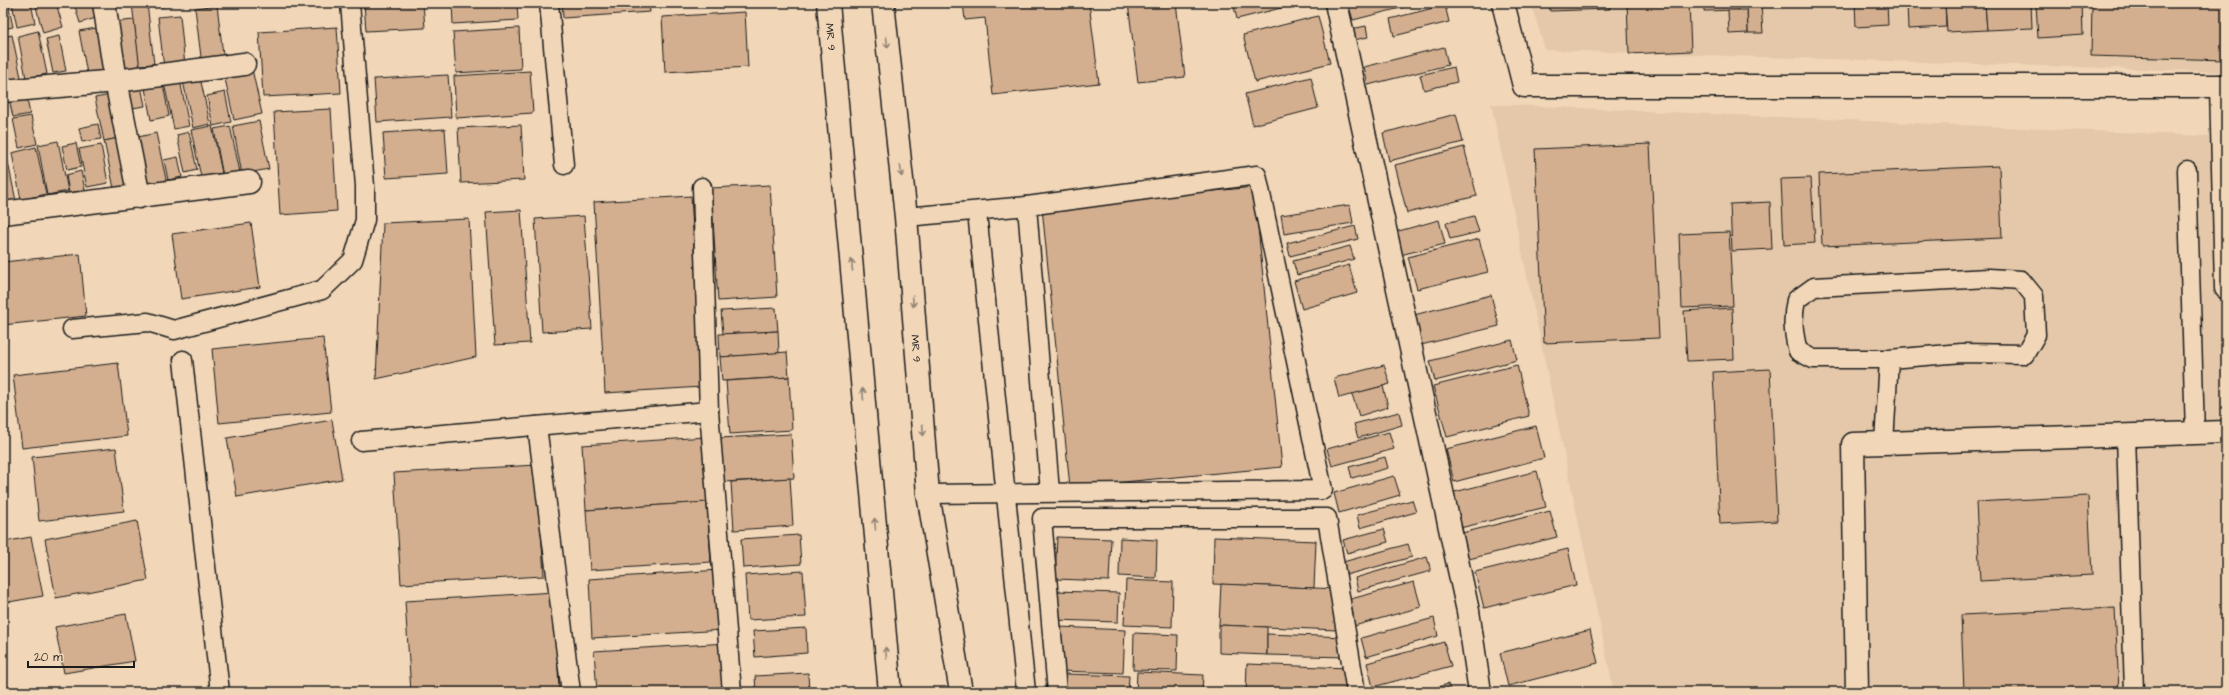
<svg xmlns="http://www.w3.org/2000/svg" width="2229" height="695" font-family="'Architects Daughter',sans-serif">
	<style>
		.built { fill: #e4c8a9 }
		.building { fill: #d3af8f; stroke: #1c1c1c }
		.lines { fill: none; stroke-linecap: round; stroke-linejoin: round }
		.service-casing { stroke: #1c1c1c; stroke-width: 21 }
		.minor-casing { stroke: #1c1c1c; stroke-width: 25 }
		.tertiary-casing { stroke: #1c1c1c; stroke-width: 25 }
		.service { stroke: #f1d7b8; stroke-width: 18 }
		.minor { stroke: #f1d7b8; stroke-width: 22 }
		.tertiary { stroke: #f1d7b8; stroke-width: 22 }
		.oneway { stroke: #918372 }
		.labels { text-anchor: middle; stroke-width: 3; stroke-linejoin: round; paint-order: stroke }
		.street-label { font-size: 11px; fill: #1c1c1c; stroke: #f1d7b8 }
	</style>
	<rect width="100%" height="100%" fill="#f1d7b8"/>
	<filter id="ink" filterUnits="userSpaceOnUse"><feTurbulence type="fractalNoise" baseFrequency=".025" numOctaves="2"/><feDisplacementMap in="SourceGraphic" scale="8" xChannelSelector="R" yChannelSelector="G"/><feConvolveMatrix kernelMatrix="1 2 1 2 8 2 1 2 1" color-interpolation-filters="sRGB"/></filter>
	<g filter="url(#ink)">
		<g class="built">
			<polygon points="1531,3 2226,3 2226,72 1545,50"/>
			<polygon points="1491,104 2226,137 2226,692 1614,692"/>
		</g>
		<g class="building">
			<polygon points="3,3 8,3 13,27 3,29"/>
			<polygon points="12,3 31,3 35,23 17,27"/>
			<polygon points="35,3 56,3 63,27 43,33"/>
			<polygon points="74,3 99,3 102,16 80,23"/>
			<polygon points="132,3 147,3 154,64 139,65"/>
			<polygon points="161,3 175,3 175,5 161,7"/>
			<polygon points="364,3 423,3 425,28 366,31"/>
			<polygon points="452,3 517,3 518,20 453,24"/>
			<polygon points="562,3 649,3 650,12 563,18"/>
			<polygon points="963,3 1089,3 1099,83 993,95 985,18 965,20"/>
			<polygon points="1128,3 1176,3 1185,77 1138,82"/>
			<polygon points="1233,3 1301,3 1237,19"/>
			<polygon points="1348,3 1420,3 1353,20"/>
			<polygon points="1549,3 1609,3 1610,9 1550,11"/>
			<polygon points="1627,3 1689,3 1691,51 1629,54"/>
			<polygon points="1704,3 1737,3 1738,10 1704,11"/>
			<polygon points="1747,3 1761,3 1763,33 1748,33"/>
			<polygon points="1855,3 1887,3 1888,25 1856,27"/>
			<polygon points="1907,3 1945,3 1946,27 1908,29"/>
			<polygon points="1945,3 1985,3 1987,30 1947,32"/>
			<polygon points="1985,3 2031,3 2032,28 1987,30"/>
			<polygon points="2036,3 2082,3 2083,35 2038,38"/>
			<polygon points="2092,3 2226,3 2226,60 2091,56"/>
			<polygon points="217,5 224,63 202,65 195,8"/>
			<polygon points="1445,5 1449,22 1394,36 1390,19"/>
			<polygon points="1728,10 1747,10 1748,33 1729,34"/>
			<polygon points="745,12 748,67 665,72 662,17"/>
			<polygon points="180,15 185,66 164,68 158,17"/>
			<polygon points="1318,16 1330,63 1255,82 1243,35"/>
			<polygon points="134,20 140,69 120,71 114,22"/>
			<polygon points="1366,26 1368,37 1354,40 1351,29"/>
			<polygon points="102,27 111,75 88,79 79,31"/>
			<polygon points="337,27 341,93 263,97 259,32"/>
			<polygon points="519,28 521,69 456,73 453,32"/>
			<polygon points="38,31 47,74 26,78 18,36"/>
			<polygon points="12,35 22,82 9,85 3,56 3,37"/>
			<polygon points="59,36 66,71 53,73 46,39"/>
			<polygon points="1444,47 1448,65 1368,85 1364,67"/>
			<polygon points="1454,67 1457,82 1424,90 1420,75"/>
			<polygon points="252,69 262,114 234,120 224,74"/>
			<polygon points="530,71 533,113 456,118 454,76"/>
			<polygon points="448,75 451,117 377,122 374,79"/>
			<polygon points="200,77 210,124 193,128 183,81"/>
			<polygon points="1311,77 1318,108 1253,125 1245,94"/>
			<polygon points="180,80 189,126 174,129 164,83"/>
			<polygon points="163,84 169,116 151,120 145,88"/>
			<polygon points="141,86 145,106 132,108 128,88"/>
			<polygon points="25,90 30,114 13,117 8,94"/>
			<polygon points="225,92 231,122 213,126 207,96"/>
			<polygon points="110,95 119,138 104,141 95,98"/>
			<polygon points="331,109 337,211 280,215 274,112"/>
			<polygon points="1456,114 1463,142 1389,161 1383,133"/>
			<polygon points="31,116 37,144 19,148 13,119"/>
			<polygon points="259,121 269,169 242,174 233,126"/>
			<polygon points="98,124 101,139 82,142 79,128"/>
			<polygon points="521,125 524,180 461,183 458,128"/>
			<polygon points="212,126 222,173 201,177 191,130"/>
			<polygon points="230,126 240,172 223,176 214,129"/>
			<polygon points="445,129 448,174 386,178 383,133"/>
			<polygon points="189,132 197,170 185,173 177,135"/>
			<polygon points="156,133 167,184 144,189 134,138"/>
			<polygon points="119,138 135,189 115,193 104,141"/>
			<polygon points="58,141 68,191 47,195 38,145"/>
			<polygon points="76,143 81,167 67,170 62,146"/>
			<polygon points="1650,144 1659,338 1544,343 1535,149"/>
			<polygon points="101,145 108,183 87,187 79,149"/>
			<polygon points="36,147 46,194 21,200 12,153"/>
			<polygon points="1464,147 1477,196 1407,213 1395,165"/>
			<polygon points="3,148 5,148 16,201 3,204"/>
			<polygon points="178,157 182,177 168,180 164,160"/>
			<polygon points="1999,166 2002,238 1822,246 1819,174"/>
			<polygon points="81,171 85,190 69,193 66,175"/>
			<polygon points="1811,178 1815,243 1784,245 1781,179"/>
			<polygon points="770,185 777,297 718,301 711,188"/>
			<polygon points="1254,187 1282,467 1070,487 1042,208"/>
			<polygon points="691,196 702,387 605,393 594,202"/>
			<polygon points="1770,202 1772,249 1732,251 1730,204"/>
			<polygon points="1350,205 1353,223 1284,234 1281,215"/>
			<polygon points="521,210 530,343 495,345 486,212"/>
			<polygon points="584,216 592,329 542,332 535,219"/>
			<polygon points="1474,216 1479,232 1450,239 1446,223"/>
			<polygon points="469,219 476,357 376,379 383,223"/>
			<polygon points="1439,220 1445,244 1400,255 1395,232"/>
			<polygon points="251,223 260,287 181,299 172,234"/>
			<polygon points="1355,226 1358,239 1290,256 1287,243"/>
			<polygon points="1729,232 1733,306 1682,308 1679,234"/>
			<polygon points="1479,239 1488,272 1417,289 1408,257"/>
			<polygon points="1350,246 1354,259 1297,275 1293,261"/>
			<polygon points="80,254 86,316 3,325 3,262"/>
			<polygon points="1349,265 1357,293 1302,309 1294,281"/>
			<polygon points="1491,295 1499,326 1421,345 1414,315"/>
			<polygon points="776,308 778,331 723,334 721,311"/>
			<polygon points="1732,308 1734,359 1687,361 1684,311"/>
			<polygon points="778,331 779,353 720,357 719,334"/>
			<polygon points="323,338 331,412 219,423 212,349"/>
			<polygon points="1512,340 1517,360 1435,381 1430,361"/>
			<polygon points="787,352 789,377 722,381 720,357"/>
			<polygon points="118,363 127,436 22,448 13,375"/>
			<polygon points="1384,365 1390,384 1339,398 1334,378"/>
			<polygon points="1517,365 1529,416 1447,437 1433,386"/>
			<polygon points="1770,369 1777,521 1720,524 1713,372"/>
			<polygon points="789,377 792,430 730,434 726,381"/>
			<polygon points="1383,386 1388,407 1359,416 1352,394"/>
			<polygon points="1399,412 1402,425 1358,438 1354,424"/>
			<polygon points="332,420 342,479 237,497 227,438"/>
			<polygon points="1536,426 1544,458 1454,482 1446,449"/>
			<polygon points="1389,432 1394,449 1332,466 1327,449"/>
			<polygon points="791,434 794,478 723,482 720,438"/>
			<polygon points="706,437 710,502 586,510 582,445"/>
			<polygon points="116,448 124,511 39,521 32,457"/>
			<polygon points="1385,457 1388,468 1352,478 1349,467"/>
			<polygon points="537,465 544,576 401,584 394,473"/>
			<polygon points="1537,471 1546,507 1456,529 1447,494"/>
			<polygon points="1394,476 1400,495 1339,513 1334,493"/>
			<polygon points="790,478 793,526 734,530 731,482"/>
			<polygon points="2088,496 2092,575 1980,581 1976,502"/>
			<polygon points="1412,500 1416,512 1360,528 1357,515"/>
			<polygon points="707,502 711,562 590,570 586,510"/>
			<polygon points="1550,511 1557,537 1465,560 1458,534"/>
			<polygon points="137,521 148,580 56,598 45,539"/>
			<polygon points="1384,529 1388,542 1347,553 1343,540"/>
			<polygon points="799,535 801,564 743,568 741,539"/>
			<polygon points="31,537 43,596 3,603 3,542"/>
			<polygon points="1057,537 1111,539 1109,581 1055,579"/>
			<polygon points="1214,537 1316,541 1314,588 1213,584"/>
			<polygon points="1120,538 1157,540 1156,578 1119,576"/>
			<polygon points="1408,544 1412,557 1346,575 1343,562"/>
			<polygon points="1568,549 1576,585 1484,608 1475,572"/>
			<polygon points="1427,557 1431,571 1358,591 1355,578"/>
			<polygon points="719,570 723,630 592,638 589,579"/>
			<polygon points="803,571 806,617 748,620 745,575"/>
			<polygon points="1126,580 1173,582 1172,627 1124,625"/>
			<polygon points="1414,582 1421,607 1354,626 1347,600"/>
			<polygon points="1221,584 1338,589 1337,630 1219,625"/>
			<polygon points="1055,591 1119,593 1118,622 1054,620"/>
			<polygon points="555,592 559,692 411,692 405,601"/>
			<polygon points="2115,608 2119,692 1964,692 1961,615"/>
			<polygon points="126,614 135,661 64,673 55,627"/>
			<polygon points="1434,618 1438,636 1366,657 1361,638"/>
			<polygon points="1219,625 1267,627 1267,655 1219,653"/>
			<polygon points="1059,627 1125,630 1123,673 1058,671"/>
			<polygon points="806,628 807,653 755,657 753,631"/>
			<polygon points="1590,630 1598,663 1508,686 1500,653"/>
			<polygon points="1134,633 1178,635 1177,671 1133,670"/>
			<polygon points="1267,634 1346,637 1346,657 1267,655"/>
			<polygon points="1444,642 1451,666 1373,687 1367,663"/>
			<polygon points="727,643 730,692 597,692 594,651"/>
			<polygon points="1247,664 1348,668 1347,692 1246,692"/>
			<polygon points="1137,672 1203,675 1202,692 1136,692"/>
			<polygon points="808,673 809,692 756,692 755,676"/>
			<polygon points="1065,674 1129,676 1128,692 1064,692"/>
			<polygon points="1448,684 1451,692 1422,692"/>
		</g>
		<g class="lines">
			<defs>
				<g id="service">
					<polyline points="549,3 564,165"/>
					<polyline points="2187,170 2195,433"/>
					<polyline points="702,187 709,411 732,692"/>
					<polyline points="977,212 1026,692"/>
					<polyline points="906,217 1027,206"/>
					<polyline points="72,329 148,322 174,330 322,290 353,260 365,220 365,186 350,3"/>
					<polyline points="183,360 220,692"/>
					<polyline points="537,426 571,692"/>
					<polyline points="2126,435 2134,692"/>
					<polyline points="361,441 709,411"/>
					<path d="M1884,443l5,-84 73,-6 63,1 11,-19 -2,-39 -13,-16 -32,-2 -175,9 -18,13c-4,19 -3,32 2,51l15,8h76"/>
					<polyline points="928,494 1323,490 1257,175 1027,206 1050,492"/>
					<polyline points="1057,692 1042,518 1327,518 1356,692"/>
				</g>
				<g id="minor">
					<polyline points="104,3 116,81 139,197"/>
					<polyline points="1336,3 1468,611 1480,692"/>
					<polyline points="1503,3 1524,86 2226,86"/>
					<polyline points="2221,86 2226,288"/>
					<polyline points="3,91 116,81 244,64"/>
					<polyline points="3,213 249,182"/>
					<polyline points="1857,692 1853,444 2226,432"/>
				</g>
				<g id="tertiary">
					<path id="s1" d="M828,3l62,689"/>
					<path id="s2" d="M883,3l23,214 22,277 33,198"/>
				</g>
			</defs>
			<use href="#service" class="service-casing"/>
			<use href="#minor" class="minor-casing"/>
			<use href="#tertiary" class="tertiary-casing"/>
			<use href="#service" class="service"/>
			<use href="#minor" class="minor"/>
			<use href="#tertiary" class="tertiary"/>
		</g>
		<defs><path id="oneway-shaft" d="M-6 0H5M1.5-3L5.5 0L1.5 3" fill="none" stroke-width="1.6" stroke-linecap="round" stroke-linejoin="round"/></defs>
		<g class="oneway">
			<use href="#oneway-shaft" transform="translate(887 42) rotate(84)"/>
			<use href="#oneway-shaft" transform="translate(901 171) rotate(84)"/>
			<use href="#oneway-shaft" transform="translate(852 265) rotate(-95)"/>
			<use href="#oneway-shaft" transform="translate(913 301) rotate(86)"/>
			<use href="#oneway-shaft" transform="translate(863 394) rotate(-95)"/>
			<use href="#oneway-shaft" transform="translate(923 430) rotate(86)"/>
			<use href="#oneway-shaft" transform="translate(875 524) rotate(-95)"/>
			<use href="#oneway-shaft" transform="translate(886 653) rotate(-95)"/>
		</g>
	</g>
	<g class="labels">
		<g class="street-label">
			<text dy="4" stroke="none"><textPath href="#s1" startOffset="34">MR 9</textPath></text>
			<text dy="4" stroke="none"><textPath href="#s2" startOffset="347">MR 9</textPath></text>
		</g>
	</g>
	<rect width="2229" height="695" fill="none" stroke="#f1d7b8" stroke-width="16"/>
	<rect x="8" y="8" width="2213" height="679" fill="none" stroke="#1c1c1c" stroke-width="1.5" filter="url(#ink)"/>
	<path d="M28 661v6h106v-6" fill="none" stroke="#1c1c1c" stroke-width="2"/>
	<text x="34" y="661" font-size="12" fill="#1c1c1c" stroke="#f1d7b8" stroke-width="3" paint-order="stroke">20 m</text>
</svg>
